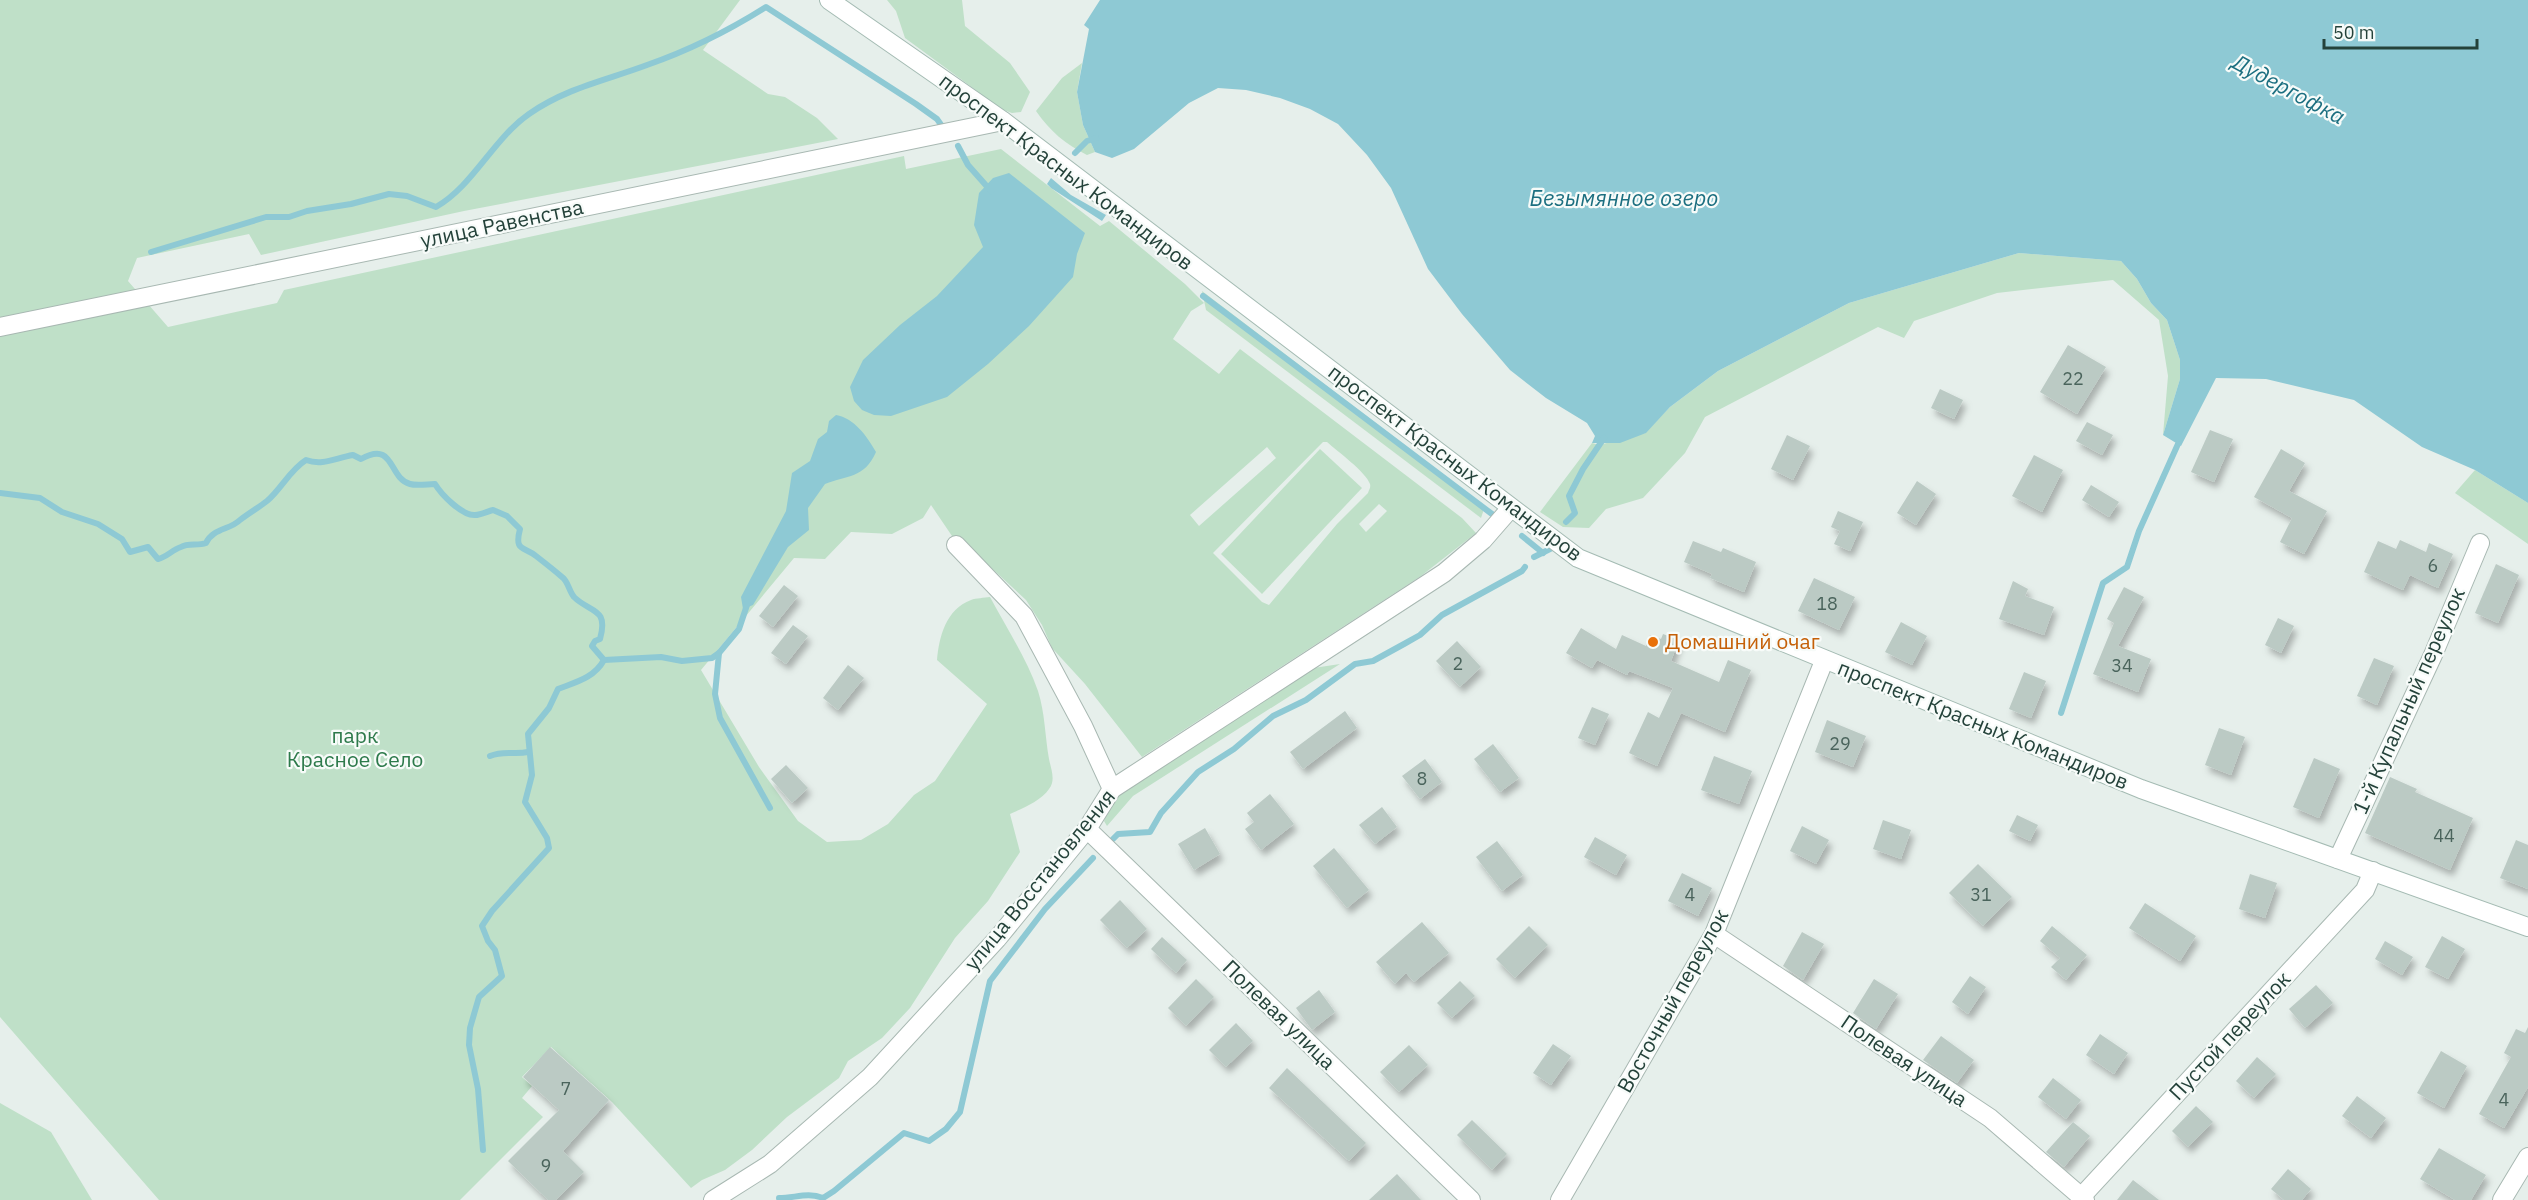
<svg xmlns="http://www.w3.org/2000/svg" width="2528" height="1200" font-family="'IBM Plex Sans',sans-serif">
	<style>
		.green { fill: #bfe0c8; fill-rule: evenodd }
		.water { fill: #8ec9d4 }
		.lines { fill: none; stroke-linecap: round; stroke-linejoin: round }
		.stream { stroke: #8ec9d4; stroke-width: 6 }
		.building { fill: #bbcac4; filter: url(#shadow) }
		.street-casing { stroke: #a8b8b2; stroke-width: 20 }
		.secondary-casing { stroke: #a4bbb3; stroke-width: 20 }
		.street { stroke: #fff; stroke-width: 18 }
		.secondary { stroke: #fff; stroke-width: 18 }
		.food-dot { fill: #e8710a; stroke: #f7fbf9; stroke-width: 2 }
		.labels { text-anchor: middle; stroke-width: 4.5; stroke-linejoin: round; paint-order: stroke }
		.number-label { font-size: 18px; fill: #4a645c }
		.street-label { font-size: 21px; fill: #24423a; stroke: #f7fbf9 }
		.food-label { font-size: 21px; fill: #c56008; stroke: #f7fbf9; text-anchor: start }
		.park-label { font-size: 21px; fill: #2d7a4b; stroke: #f7fbf9 }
		.water-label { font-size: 22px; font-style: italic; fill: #1c6f80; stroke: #f7fbf9 }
	</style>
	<defs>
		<filter id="shadow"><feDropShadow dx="3.5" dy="6" stdDeviation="3" flood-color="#0004"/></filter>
	</defs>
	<rect width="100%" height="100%" fill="#e6efeb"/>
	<g class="green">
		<path d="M0,0h740l-37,50 65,44 17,3 32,21 21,21 -374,72 -203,44 -12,-21 -112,24 -9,23 40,46 109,-24 7,-13 620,-134 2,13 95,-20 99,77 9,-5 76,63 19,19 -13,8 -18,28 46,35 21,-25 222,169 14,15 -55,43 -279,181 -57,-73 -33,-36 -10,-23 -16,-25 -53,-49 -21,-15 -21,-31 -8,13 -31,16 -41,-2 -26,27 -31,-1 -93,112 58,97 39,54 29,21 34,-2 27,-16 26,-29 21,-14 52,-77 -50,-44c2,-23 9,-51 34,-60 5,-2 13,-2 19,-3 17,32 36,60 48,94 7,22 7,45 11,68 2,10 7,21 0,30 -8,12 -26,19 -39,25l10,38 -32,49 -33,37 -45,70 -28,30 -34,23 -9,17 -52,39 -35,33 -27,20 -23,10 -11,8 -79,-86 -61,-55 -29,30 10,9 -10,12 21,19 -83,83h-301l-159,-183zM1323,442h4c10,9 39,30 43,42 1,4 -1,5 -2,9l-31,31 -68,81 -7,-3 -49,-49zM1267,447l9,11 -77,68 -9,-11zM1379,504l8,7 -21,21 -7,-8z"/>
		<polygon points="887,0 962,0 965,26 1010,63 1030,92 1021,112 1012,113 989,105 977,91 905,38 896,11"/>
		<path d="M1082,63l-5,29 6,33 12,27 -8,3c-22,-11 -37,-24 -51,-44l26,-33z"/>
		<polygon points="2019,253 2121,261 2137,279 2151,303 2167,320 2180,360 2180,379 2163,435 2168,376 2159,320 2113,280 1997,293 1914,321 1904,338 1878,327 1705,417 1685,453 1643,498 1606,509 1589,528 1563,527 1540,512 1592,443 1599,445 1645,433 1670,407 1718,371 1849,303"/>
		<polygon points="1202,291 1485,506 1481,518 1206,310"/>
		<polygon points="1320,449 1362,488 1262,594 1221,554"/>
		<polygon points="2475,470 2528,503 2528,544 2455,493"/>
		<polygon points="1340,664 1133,796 1107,826 1104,821 1115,795 1307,669"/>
		<polygon points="0,1103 51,1132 92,1200 0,1200"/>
	</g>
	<g class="water">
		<polygon points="1100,0 2528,0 2528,503 2475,470 2422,447 2354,400 2266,379 2216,378 2181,446 2163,435 2180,379 2180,360 2167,320 2151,303 2137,279 2121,261 2019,253 1849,303 1718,371 1670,407 1646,433 1620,443 1592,443 1595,436 1587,423 1546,398 1510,370 1462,314 1428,269 1391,188 1367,155 1338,124 1310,109 1280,98 1246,90 1218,88 1189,103 1134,149 1112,158 1095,152 1083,125 1077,92 1089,29 1084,25"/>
		<polygon points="1009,173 1085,233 1077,254 1073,277 1029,326 988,364 947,397 891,416 874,415 862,410 854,401 850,387 863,360 900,325 937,296 983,247 974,225 979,193 993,178"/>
		<polygon points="1051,178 1071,195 1106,215 1102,221 1051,188 1047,184"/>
		<path d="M836,415c18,3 31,21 40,37 -12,27 -29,23 -51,32l-17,24 1,22 -21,17 -35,58 -10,4 -2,-12 45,-86 6,-38 18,-12 8,-22 9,-7 2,-11z"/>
	</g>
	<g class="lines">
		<g class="stream">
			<polyline points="958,146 968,165 991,191"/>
			<polyline points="1075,153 1087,141 1096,138"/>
			<path d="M151,252l115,-35h23l18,-6 44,-7 38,-10 18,2 29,11c37,-21 57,-68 93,-93 37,-26 78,-34 118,-49 43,-15 81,-34 119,-58l150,97 21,15 7,10"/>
			<polyline points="1203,296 1492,514"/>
			<path d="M0,493l40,5 22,14 36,12 24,15 8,13 18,-5 10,12c9,-2 14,-9 23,-12 7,-4 17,-1 25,-4 7,-15 24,-13 34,-23 9,-7 18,-12 27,-19 14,-12 23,-31 39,-41 17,6 29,-2 47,-5l8,4c34,-19 27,19 49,25 7,2 18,0 25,0 6,10 27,32 40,31 6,0 13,-4 18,-5l14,6 13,13c-6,23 4,17 16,27 9,7 18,14 26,21 6,4 7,14 12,20 16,16 35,10 26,42l-5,2 -3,5 12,14 57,-3 21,4 30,-3 7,-5 20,-24 9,-27"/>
			<polyline points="1566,522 1575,513 1569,496 1583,469 1604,438"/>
			<polyline points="1522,536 1543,553"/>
			<polyline points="1534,557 1552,548"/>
			<polyline points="719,653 715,694 720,718 770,808"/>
			<polyline points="2061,713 2103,583 2127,567 2139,531 2178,444"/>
			<path d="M490,756c14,-6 24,-1 38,-4"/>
			<polyline points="1113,839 1118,834 1150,832 1161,813 1198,772 1234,749 1273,716 1306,700 1355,664 1373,661 1404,644 1420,635 1442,615 1522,571 1525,567"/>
			<path d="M483,1150l-5,-61 -9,-44 1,-17 9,-31 23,-21 -7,-26 -7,-9 -6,-15 10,-15 57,-63 -2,-10 -22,-36 7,-27 -4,-41 21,-26 9,-19c18,-7 36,-11 46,-29"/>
			<path d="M779,1198c16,0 29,-6 44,0l11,-7 70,-58 25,8 17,-12 14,-17 30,-131 55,-72 48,-51"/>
		</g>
	</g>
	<g class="building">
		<polygon points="2068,345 2106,367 2077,414 2040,392"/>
		<polygon points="1940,389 1963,400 1954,419 1931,408"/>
		<polygon points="2087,422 2113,435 2102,455 2076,441"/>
		<polygon points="2210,430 2233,439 2214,482 2191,472"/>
		<polygon points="1787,435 1810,446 1793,480 1771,469"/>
		<polygon points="2281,449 2305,463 2289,491 2327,511 2304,554 2280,542 2292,518 2254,497"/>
		<polygon points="2034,455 2063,470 2042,512 2012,496"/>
		<polygon points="1917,481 1936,494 1916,525 1897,513"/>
		<polygon points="2091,485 2119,502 2109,517 2082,500"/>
		<polygon points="1838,511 1863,522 1850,551 1834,544 1840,531 1831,527"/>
		<polygon points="2400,540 2426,552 2429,543 2453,554 2438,588 2410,575 2403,590 2364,572 2378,541 2396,549"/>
		<polygon points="1693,541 1721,552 1723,548 1756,562 1744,592 1710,578 1712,574 1684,562"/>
		<polygon points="2496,564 2519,575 2498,623 2475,613"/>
		<polygon points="1814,578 1855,597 1839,630 1798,611"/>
		<polygon points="2013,581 2028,589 2025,596 2054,607 2044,635 1999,619"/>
		<polygon points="784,585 798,596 773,627 759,616"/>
		<polygon points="2124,587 2144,597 2118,646 2151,659 2138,692 2093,674 2114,623 2107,619"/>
		<polygon points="2278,618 2294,626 2281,653 2265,645"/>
		<polygon points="1901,622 1927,636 1912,665 1885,652"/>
		<polygon points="793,625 808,636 786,664 771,653"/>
		<polygon points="1581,628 1616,649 1622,635 1646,646 1650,635 1661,639 1663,634 1679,640 1671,661 1719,682 1728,660 1751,670 1725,732 1681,713 1657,766 1629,753 1648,712 1659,718 1673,688 1629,671 1627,675 1597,660 1592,668 1566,653"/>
		<polygon points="1457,641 1481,667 1460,687 1436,661"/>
		<polygon points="2374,658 2394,666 2377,705 2357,696"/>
		<polygon points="848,665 864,678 838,710 823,698"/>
		<polygon points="2024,672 2046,681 2031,718 2009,709"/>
		<polygon points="1592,707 1609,714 1595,745 1578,738"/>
		<polygon points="1345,711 1357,728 1303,769 1290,752"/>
		<polygon points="1827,720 1866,736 1853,767 1815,752"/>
		<polygon points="2219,728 2245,737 2231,775 2205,765"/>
		<polygon points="1493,744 1519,778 1500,792 1474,759"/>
		<polygon points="1714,756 1752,771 1739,804 1701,790"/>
		<polygon points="2314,758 2340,769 2319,818 2293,807"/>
		<polygon points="1425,759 1442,782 1420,799 1402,776"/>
		<polygon points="786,765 808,788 792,803 771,779"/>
		<polygon points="2390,777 2417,789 2415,792 2473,818 2450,870 2365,833"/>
		<polygon points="1270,794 1294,824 1261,850 1245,829 1254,822 1247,813"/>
		<polygon points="1382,807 1397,827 1375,844 1359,825"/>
		<polygon points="2017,815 2038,825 2030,841 2009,831"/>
		<polygon points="1883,820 1911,830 1901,859 1873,849"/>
		<polygon points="1802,826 1829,840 1816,864 1790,851"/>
		<polygon points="1205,828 1220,854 1194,870 1178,844"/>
		<polygon points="1595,837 1627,855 1616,875 1584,857"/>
		<polygon points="2516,840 2528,845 2528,889 2500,878"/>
		<polygon points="1497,841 1523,875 1502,891 1476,857"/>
		<polygon points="1334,848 1369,890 1347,908 1313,866"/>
		<polygon points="1978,864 2012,897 1983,926 1949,893"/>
		<polygon points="1682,873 1712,888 1698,916 1668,901"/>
		<polygon points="2250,874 2277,883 2265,918 2239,909"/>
		<polygon points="1120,900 1147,929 1127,948 1100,920"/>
		<polygon points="2145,903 2196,936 2180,961 2129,928"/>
		<polygon points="1422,922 1449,953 1414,982 1406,973 1395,984 1376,962"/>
		<polygon points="1529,926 1548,945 1515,978 1496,959"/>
		<polygon points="2052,926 2087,955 2066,980 2051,967 2060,958 2040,941"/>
		<polygon points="1802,932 1824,944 1803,980 1783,966"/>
		<polygon points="2442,936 2465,949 2448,979 2425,967"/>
		<polygon points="1162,937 1187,960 1176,973 1151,949"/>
		<polygon points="2385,941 2413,957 2402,975 2375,959"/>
		<polygon points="1970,976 1986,987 1968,1014 1952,1002"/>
		<polygon points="1196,979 1214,997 1186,1026 1168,1008"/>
		<polygon points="1874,979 1898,994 1876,1029 1853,1013"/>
		<polygon points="1460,981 1475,996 1452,1018 1437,1003"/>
		<polygon points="2316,985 2333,1003 2305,1028 2289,1009"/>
		<polygon points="1319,990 1335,1012 1312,1030 1296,1008"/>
		<polygon points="1236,1023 1253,1041 1226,1067 1209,1050"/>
		<polygon points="2528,1027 2528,1087 2504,1128 2479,1114 2511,1057 2504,1053 2516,1029 2525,1033"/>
		<polygon points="2100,1034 2128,1053 2114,1074 2086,1055"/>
		<polygon points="1941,1036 1974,1060 1957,1083 1923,1060"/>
		<polygon points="1553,1044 1571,1056 1551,1085 1533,1073"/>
		<polygon points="1409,1045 1428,1065 1399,1092 1380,1072"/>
		<polygon points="550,1047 609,1100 563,1151 584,1172 556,1200 548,1200 508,1161 559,1110 523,1077"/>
		<polygon points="2441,1051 2467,1066 2444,1108 2417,1093"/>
		<polygon points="2257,1057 2276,1074 2254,1098 2236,1081"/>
		<polygon points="1287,1068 1366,1143 1349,1161 1269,1088"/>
		<polygon points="2053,1078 2081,1100 2066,1119 2038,1097"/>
		<polygon points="2357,1096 2386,1118 2371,1138 2342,1116"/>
		<polygon points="2196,1106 2213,1122 2188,1147 2172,1131"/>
		<polygon points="1472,1120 1507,1154 1492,1170 1457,1135"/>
		<polygon points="2073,1122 2090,1136 2064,1167 2046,1152"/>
		<polygon points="2439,1148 2486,1175 2471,1200 2455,1200 2420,1179"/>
		<polygon points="2288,1169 2311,1189 2302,1200 2284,1200 2271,1189"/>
		<polygon points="1397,1174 1421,1200 1369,1200"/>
		<polygon points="2133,1180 2159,1200 2117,1200"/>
	</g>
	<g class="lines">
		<defs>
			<g id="street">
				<polyline points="0,327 1003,121"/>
				<polyline points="956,545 1024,616 1083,726 1112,789"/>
				<polyline points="1087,829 1471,1200"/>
				<polyline points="2338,859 2433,655 2480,543"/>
				<polyline points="1714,934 1990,1118 2085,1200"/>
				<polyline points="2081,1197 2365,890 2373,871"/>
				<polyline points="713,1200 770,1164 870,1077 997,939 1087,829 1112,789 1444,573 1483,540 1510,509"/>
				<polyline points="1560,1200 1714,934 1824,661"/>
				<polyline points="2502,1200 2528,1157"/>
			</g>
			<polyline id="secondary" points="829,0 1003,121 1578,558 2141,789 2528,927"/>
		</defs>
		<use href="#street" class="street-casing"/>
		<use href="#secondary" class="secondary-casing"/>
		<use href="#street" class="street"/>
		<use href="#secondary" class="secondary"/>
	</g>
	<circle class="food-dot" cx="1653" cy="642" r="6"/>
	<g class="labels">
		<g class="number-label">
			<text x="2073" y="385">22</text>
			<text x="2433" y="572">6</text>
			<text x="1827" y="610">18</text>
			<text x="1458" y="670">2</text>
			<text x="2122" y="672">34</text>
			<text x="1840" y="750">29</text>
			<text x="1422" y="785">8</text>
			<text x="2444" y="842">44</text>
			<text x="1690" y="901">4</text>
			<text x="1981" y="901">31</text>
			<text x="566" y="1095">7</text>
			<text x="2504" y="1106">4</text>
			<text x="546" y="1172">9</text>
		</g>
		<g class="street-label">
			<text transform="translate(1066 172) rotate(37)" y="7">проспект Красных Командиров</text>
			<text transform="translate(502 224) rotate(-12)" y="7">улица Равенства</text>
			<text transform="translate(1455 463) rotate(37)" y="7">проспект Красных Командиров</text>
			<text transform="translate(2409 701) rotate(-66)" y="7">1-й Купальный переулок</text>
			<text transform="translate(1983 725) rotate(22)" y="7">проспект Красных Командиров</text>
			<text transform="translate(1040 880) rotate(-51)" y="7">улица Восстановления</text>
			<text transform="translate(1673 1001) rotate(-61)" y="7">Восточный переулок</text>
			<text transform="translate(1279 1015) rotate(44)" y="7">Полевая улица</text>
			<text transform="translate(2230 1036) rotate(-47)" y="7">Пустой переулок</text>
			<text transform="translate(1904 1061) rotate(34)" y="7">Полевая улица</text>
		</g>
		<g class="food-label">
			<text x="1665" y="649">Домашний очаг</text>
		</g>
		<g class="park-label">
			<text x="355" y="743">парк<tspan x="355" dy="24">Красное Село</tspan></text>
		</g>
		<g class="water-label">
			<text transform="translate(2289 89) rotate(28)" y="8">Дудергофка</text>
			<text x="1624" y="206">Безымянное озеро</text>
		</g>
	</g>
	<path d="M2324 39v9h153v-9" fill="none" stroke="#24423a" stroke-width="3"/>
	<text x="2333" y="39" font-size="18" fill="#24423a" stroke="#f7fbf9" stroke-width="4.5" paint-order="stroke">50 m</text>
</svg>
